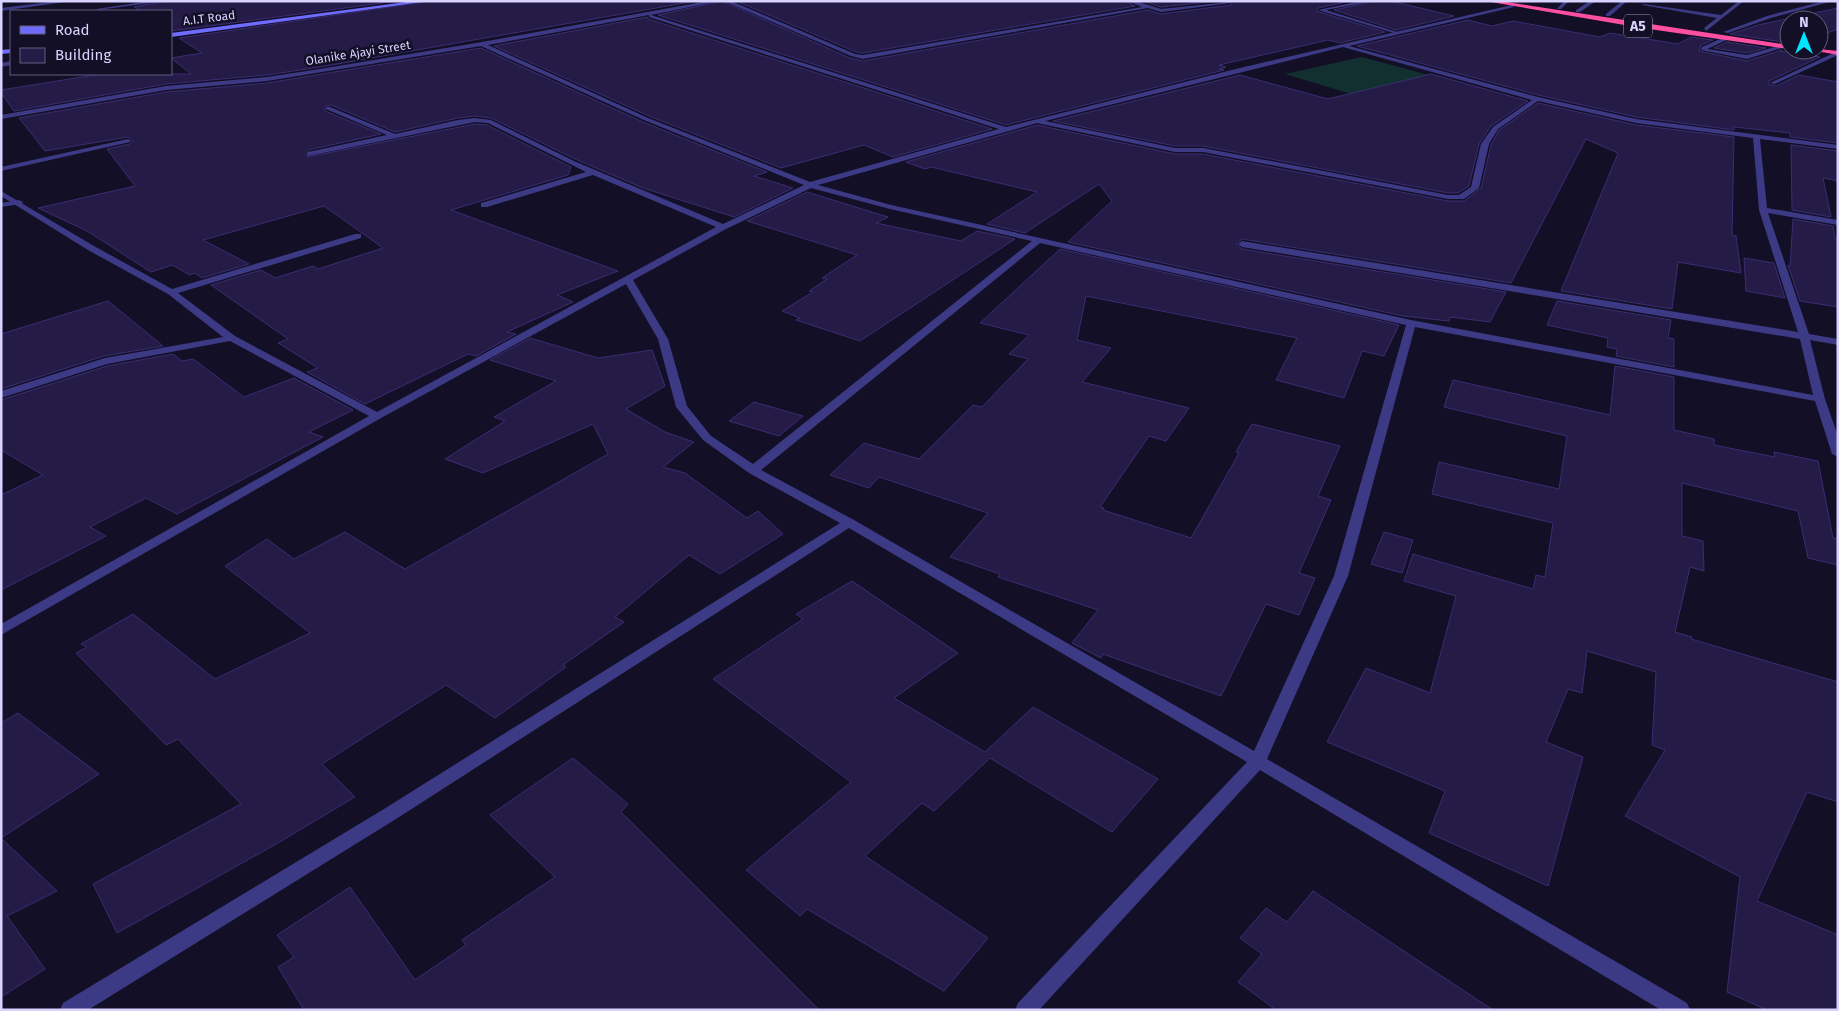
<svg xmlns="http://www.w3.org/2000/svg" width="1839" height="1011" font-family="'Fira Sans',sans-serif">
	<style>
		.green { fill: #12302f }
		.building { fill: #241b47; stroke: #3b2d73 }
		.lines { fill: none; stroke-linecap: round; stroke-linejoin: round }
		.lane { fill: #3d3a85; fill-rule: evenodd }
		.street { fill: #3d3a85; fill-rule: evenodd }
		.secondary { fill: #6f6bff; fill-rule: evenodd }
		.highway { fill: #ff4fa3; fill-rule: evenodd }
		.labels { text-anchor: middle; stroke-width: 5; stroke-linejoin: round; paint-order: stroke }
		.far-street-label { font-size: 12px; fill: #d9d4ff; stroke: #130f26 }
		.shield { fill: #130f26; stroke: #9e99be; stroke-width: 1 }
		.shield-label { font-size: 14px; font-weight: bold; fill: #d9d4ff }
	</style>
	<rect width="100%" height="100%" fill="#130f26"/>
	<polygon class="green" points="1362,57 1436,77 1358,96 1285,74"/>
	<g class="building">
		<polygon points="168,1 398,1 171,31 171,11 140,11 134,7"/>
		<polygon points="431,1 696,1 320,67 267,75 166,84 14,111 1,93 1,90 101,74 191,74 171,58 202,53 179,38"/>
		<polygon points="722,1 850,58 863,61 1148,10 1161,14 1231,5 1232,1 1351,1 1318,8 1316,11 1385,32 1340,43 1328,40 1219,65 1226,67 1219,69 1224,70 1006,125 658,15"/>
		<polygon points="736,1 1126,1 1135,6 863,53 856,52"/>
		<polygon points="1143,1 1218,1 1161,7"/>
		<polygon points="1375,1 1391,1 1454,16 1396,30 1334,10"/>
		<polygon points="1838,8 1838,29 1819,36 1819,20 1789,20 1789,43 1730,34 1758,25"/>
		<polygon points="647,17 648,19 992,129 893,157 864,145 781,168 649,116 494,46"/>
		<polygon points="1468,20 1492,26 1513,21 1600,37 1610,33 1678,44 1691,37 1713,40 1701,45 1699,51 1747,61 1782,50 1780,51 1820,57 1769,81 1768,84 1776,86 1799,75 1838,82 1838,143 1790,137 1790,133 1734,127 1734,130 1636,117 1538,95 1357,46"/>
		<polygon points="1727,42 1766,48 1747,53 1714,48"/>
		<polygon points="481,48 643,122 767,172 754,176 793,188 734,217 643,188 575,159 491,118 475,116 458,118 395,132 331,105 325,106 325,111 381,134 308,150 307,157 475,124 487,125 571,167 568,175 451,210 618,271 557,295 573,302 507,332 516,334 476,356 468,354 365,404 307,372 318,368 278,343 288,339 211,285 261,270 275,278 313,266 318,269 383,248 324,206 203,240 249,264 202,278 195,273 190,275 172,265 151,272 87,231 38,208 135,186 107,149 130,144 133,141 128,137 45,151 19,118 166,92 267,83"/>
		<polygon points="1431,74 1528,101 1491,126 1479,144 1469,186 1458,193 1448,193 1203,146 1175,146 1053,121 1240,75 1328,99"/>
		<polygon points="1538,103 1636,125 1734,137 1732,235 1736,236 1741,273 1678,262 1672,309 1561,291 1618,153 1586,139 1511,283 1242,239 1236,244 1242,249 1506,292 1490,322 1450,317 1449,321 1403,316 1068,242 1112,201 1099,184 1025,233 987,224 1037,192 931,167 925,169 906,162 1037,125 1175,154 1203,154 1448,201 1464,201 1481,188 1491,145 1499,130"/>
		<polygon points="1791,145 1838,151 1838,181 1823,178 1831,217 1792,210"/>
		<polygon points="807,192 888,217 876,223 961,241 977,231 1015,239 860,341 796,320 800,318 782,311 813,292 809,291 827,279 822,278 857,255 747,221"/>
		<polygon points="1793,219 1833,226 1835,239 1838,239 1838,307 1800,301 1788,265 1790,266"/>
		<polygon points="1060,249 1399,325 1384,356 1362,351 1344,398 1276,380 1297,338 1086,296 1077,340 1111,348 1082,382 1189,408 1166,441 1149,436 1100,507 1104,508 1103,510 1191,538 1239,453 1236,452 1252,424 1340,446 1318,496 1331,500 1299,573 1315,578 1299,615 1266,604 1221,696 1103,654 1101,658 1072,643 1098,610 998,577 1000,574 950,557 988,513 879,477 869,488 830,475 864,443 919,459 973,405 982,407 1028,359 1009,354 1029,335 980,323"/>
		<polygon points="1744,258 1774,263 1785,298 1746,291"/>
		<polygon points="108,301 163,346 104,356 1,389 1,334"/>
		<polygon points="1557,301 1671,320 1668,338 1674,339 1674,367 1616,356 1617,349 1607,347 1608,338 1547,325"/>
		<polygon points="530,338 598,358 652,350 665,386 626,409 665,432 694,442 663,467 685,473 747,518 758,511 783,534 720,574 689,555 615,617 624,622 563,665 566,667 495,718 446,685 322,764 355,797 278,843 117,933 93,884 241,804 178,739 166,745 76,653 87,647 81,644 133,614 215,679 310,633 225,566 267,539 294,559 345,532 405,569 608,454 593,424 483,473 445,459 505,421 494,417 556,381 490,360"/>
		<polygon points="173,354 182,361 193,359 244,397 294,378 353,410 309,432 323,437 177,514 146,498 90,527 106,536 1,590 1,495 43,475 1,450 1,400 107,366"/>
		<polygon points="1615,366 1674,377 1674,430 1714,439 1714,445 1775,457 1774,452 1818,461 1833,538 1838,539 1838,565 1808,558 1798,511 1682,483 1682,536 1703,541 1704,571 1690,567 1675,632 1692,637 1691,639 1838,682 1838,802 1807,792 1757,901 1838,935 1838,1010 1767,1010 1727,992 1740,877 1625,816 1665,750 1652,745 1656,672 1587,651 1582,693 1568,689 1546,742 1583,757 1548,886 1429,833 1445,791 1327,742 1366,668 1430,693 1456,596 1404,581 1413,554 1533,589 1536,575 1545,577 1553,523 1432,494 1439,462 1559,489 1567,436 1444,407 1453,380 1610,415"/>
		<polygon points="754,402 803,416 779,436 729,421"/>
		<polygon points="1384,532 1413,540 1402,573 1371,564"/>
		<polygon points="852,581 958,653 894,698 985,752 1033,707 1158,779 1112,832 990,758 934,811 922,803 865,856 988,938 944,991 807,909 800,916 746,870 851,782 713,679 803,619 796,614"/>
		<polygon points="18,713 99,774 1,838 1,723"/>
		<polygon points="573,758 628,804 621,812 819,1010 304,1010 278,967 294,957 277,935 350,887 415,980 466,945 462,940 555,877 490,815"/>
		<polygon points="1,838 57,891 7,916 45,969 1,997"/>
		<polygon points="1313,891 1493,1010 1276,1010 1238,982 1262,954 1240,938 1266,908 1287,922"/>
	</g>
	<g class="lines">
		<g class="lane">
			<polygon points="1361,1 1373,1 1326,10 1397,32 1397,34 1318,10"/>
			<polygon points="1564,1 1569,1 1561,9 1557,9"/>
			<polygon points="1590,1 1596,1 1580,12 1576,12 1576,10"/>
			<polygon points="1622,1 1627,1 1610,16 1606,16 1606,14"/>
			<polygon points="1739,1 1744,1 1706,31 1704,28 1717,18 1642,5 1644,4 1721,15"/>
			<polygon points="1727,36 1729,39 1707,49 1747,55 1785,44 1788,46 1747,59 1701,50 1702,47"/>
			<polygon points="1838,51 1838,55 1775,84 1770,83"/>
			<polygon points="19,200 23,202 22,204 1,207 1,203"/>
		</g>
		<g class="street">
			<polygon points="57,1 72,1 1,11 1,8"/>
			<polygon points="150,1 166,1 98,10 96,9"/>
			<path d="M708,1h11l-68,14 355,112 238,-60 268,-62 2,2 -165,39 189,51 98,22 202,26v4l-78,-10 7,69 71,12v5l-70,-12 41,121 29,5v6l-28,-5 15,59 13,37v21l-6,-3 -17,-53 -400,-74 -67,249 -81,183 420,244 3,7h-29l-401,-240 -221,240h-24l3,-7 229,-241 -398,-234 -453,291 -308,191h-28l3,-7 321,-194 456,-286 -91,-50 -46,-33 -27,-33 -18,-68 -32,-55 -245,134 -380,217v-11l368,-208 -139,-75 -123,23 -106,34v-7l104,-33 118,-21 -55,-43 -80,-44 -87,-54v-5l93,55 78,43 183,-55h6v4l-183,55 57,43 142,76 339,-185 -123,-52 -106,32h-6v-4l105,-31 -98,-49 -13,-1 -167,34v-4l79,-17 -61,-26v-2h4l65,27 63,-14 17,-2 16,2 83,41 149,63 81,-39 -160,-65 -163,-74 -214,35 -101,9 -165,29v-4l165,-29 101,-9 53,-8 162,-27zM649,15v2l350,112 -189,53 -162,-64 -160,-73zM1343,47l189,53 -39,27 -12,17 -10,43 -12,8h-11l-245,-47h-28l-130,-27zM1538,101l98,22 117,15 6,72 39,122 -556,-91 -4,3 4,3 558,92 13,56 -402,-75 -520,-115 -73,-20 219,-62 138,29h28l245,47h16l15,-11 10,-44 9,-15zM811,188l79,21 142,32 -279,223 -42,-28 -24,-30 -19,-67 -35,-59 93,-51zM1040,243l366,82 -72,251 -80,175 -400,-231 -93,-50z"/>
			<polygon points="724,1 731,1 855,54 863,55 1142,7 1128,1 1136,1 1161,9 1229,2 1231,3 1161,12 1148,8 863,59 851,56"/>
			<polygon points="1824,1 1833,1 1771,18 1728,33 1723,32 1767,16"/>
			<polygon points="11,61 11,65 1,67 1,63"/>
			<polygon points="128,139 131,141 130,142 1,171 1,167"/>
		</g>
		<g class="secondary">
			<polygon points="414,1 429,1 171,37 171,33"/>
			<polygon points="11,49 11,53 1,54 1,50"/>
		</g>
		<g class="highway">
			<polygon points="1485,1 1500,1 1789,45 1789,49 1642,28"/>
			<polygon points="1819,49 1838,51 1838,55 1811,50"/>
		</g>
	</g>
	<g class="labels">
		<g class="far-street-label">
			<text transform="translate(209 18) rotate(-7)" y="4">A.I.T Road</text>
			<text transform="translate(358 53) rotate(-9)" y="4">Olanike Ajayi Street</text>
		</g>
		<rect class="shield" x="1624" y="14.5" width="28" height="23" rx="4"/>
		<g class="shield-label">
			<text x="1638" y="31">A5</text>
		</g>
	</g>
	<rect width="1839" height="1011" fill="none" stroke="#d9d4ff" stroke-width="5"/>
	<rect x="10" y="10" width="162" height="65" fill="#130f26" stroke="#625e7d"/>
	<rect x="20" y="26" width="25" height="8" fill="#6f6bff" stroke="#625e7d"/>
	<text x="55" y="35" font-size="15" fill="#d9d4ff">Road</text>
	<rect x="20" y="48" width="25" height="15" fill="#241b47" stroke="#625e7d"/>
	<text x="55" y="60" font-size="15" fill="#d9d4ff">Building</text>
	<g transform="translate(1804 35)"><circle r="24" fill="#130f26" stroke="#625e7d"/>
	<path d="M0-4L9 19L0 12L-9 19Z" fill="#00e5ff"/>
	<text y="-8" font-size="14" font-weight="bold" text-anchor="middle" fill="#d9d4ff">N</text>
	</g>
</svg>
